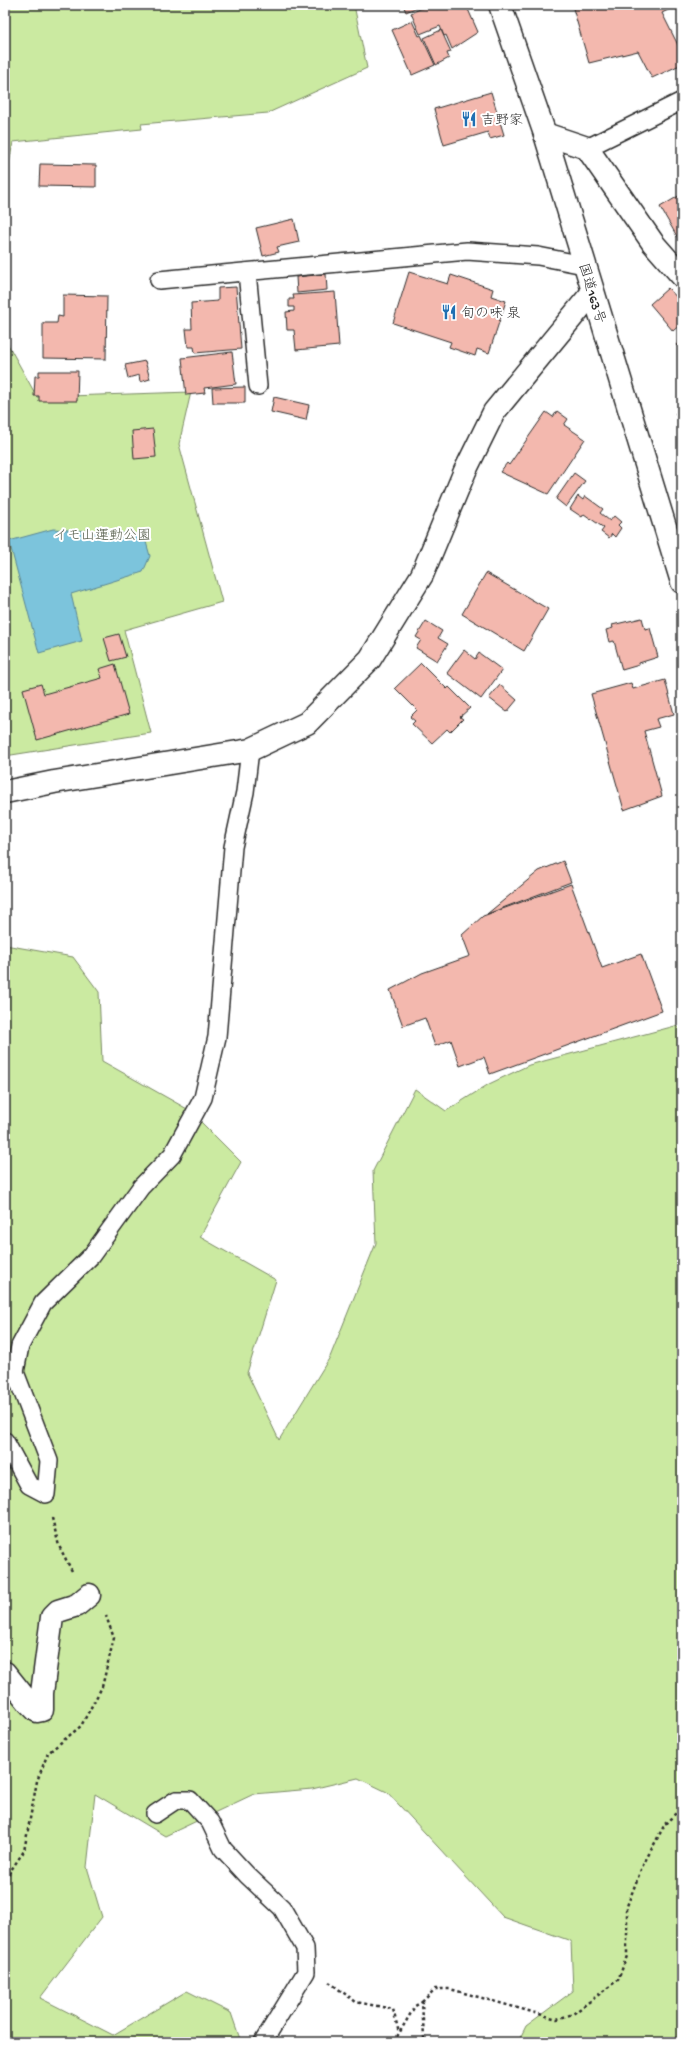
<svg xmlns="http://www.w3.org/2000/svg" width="687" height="2047" font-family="'Gochi Hand','Klee One',sans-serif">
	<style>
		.green { fill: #cbeaa1; stroke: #7b8a66 }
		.water { fill: #7bc4dc; stroke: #5b8795 }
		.building { fill: #f3b8ae; stroke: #2b2b2b }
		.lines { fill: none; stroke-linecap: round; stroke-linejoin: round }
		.lane-casing { stroke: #2b2b2b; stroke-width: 20 }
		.street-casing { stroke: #2b2b2b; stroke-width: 25 }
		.secondary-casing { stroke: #2b2b2b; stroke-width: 25 }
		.highway-casing { stroke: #2b2b2b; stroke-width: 25 }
		.path { stroke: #2b2b2b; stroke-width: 2.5; stroke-dasharray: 3 3; stroke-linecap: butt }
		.lane { stroke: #fff; stroke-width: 17 }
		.street { stroke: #fff; stroke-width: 22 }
		.secondary { stroke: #fff; stroke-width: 22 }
		.highway { stroke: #fff; stroke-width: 22 }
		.labels { text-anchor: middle; stroke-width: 4; stroke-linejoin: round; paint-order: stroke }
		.poi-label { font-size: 14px; fill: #2b2b2b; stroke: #fff; text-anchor: start }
		.street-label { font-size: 14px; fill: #2b2b2b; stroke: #fff }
		.park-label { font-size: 14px; fill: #535b48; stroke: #fff }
	</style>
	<rect width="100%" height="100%" fill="#fff"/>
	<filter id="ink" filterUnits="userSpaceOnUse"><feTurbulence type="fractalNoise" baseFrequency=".025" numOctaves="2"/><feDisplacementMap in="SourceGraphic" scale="8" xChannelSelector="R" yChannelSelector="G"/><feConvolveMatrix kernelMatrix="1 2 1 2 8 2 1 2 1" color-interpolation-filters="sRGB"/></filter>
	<g filter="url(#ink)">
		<g class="green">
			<polygon points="5,5 354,5 367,68 268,113 141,124 142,129 13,142 5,186"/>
			<polygon points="5,339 37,397 191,392 179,444 222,602 124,630 151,733 5,756"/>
			<polygon points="5,945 73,957 99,992 102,1061 189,1110 241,1162 200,1237 276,1280 247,1373 279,1440 330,1357 376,1243 373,1171 415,1089 446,1111 489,1084 529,1065 675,1026 682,1028 682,2042 518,2042 526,2026 573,1991 571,1941 503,1917 387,1792 358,1778 312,1789 254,1794 165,1836 95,1794 87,1867 102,1917 40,1998 113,2035 187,1991 231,2013 241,2042 5,2042"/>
		</g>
		<polygon class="water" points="53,529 135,534 146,542 150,556 143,572 71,594 82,641 39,653 9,541"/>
		<g class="building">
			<polygon points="403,5 422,5 406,12"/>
			<polygon points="429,5 469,5 467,7 478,32 452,49 446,35 444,36 440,26 420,34 411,13"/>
			<polygon points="572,5 678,5 662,13 682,53 682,64 652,78 638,51 589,63"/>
			<polygon points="412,21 419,36 421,35 435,65 412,75 392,30"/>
			<polygon points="441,30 451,52 447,53 449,58 436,65 424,38"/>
			<polygon points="491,92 504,135 490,139 488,132 444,145 434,109"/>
			<polygon points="40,164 96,165 96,187 39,186"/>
			<polygon points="682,194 682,245 660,207"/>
			<polygon points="294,219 299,242 277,247 279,252 263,256 256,228"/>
			<polygon points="409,272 448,284 451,275 493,289 491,296 506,301 489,353 477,349 475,356 449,347 451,342 393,323"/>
			<polygon points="326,274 327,290 297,293 296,277"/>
			<polygon points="236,287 241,349 195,353 194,347 188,347 186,329 192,329 191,303 218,301 218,288"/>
			<polygon points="668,288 682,303 682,323 673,331 650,304"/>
			<polygon points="335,292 339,346 296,350 294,330 287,330 286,312 294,311 294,307 289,307 289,299 294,299 293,295"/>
			<polygon points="63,295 107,296 106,359 43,358 43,323 57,323 58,316 63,317"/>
			<polygon points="682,338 682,351 676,345"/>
			<polygon points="232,352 236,384 204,388 205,393 186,395 182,358"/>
			<polygon points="145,361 150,379 140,382 139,375 128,378 125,365"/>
			<polygon points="39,371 78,371 77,401 39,401 39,396 34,396 35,376 39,376"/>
			<polygon points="245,387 245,403 213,403 212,388"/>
			<polygon points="274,397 309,405 306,420 271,412"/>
			<polygon points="682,407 682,421 675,414"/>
			<polygon points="557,411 568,419 564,425 585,439 548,494 500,472 507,463 509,465 546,412 553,417"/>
			<polygon points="153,429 156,457 134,459 132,431"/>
			<polygon points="574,473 585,481 566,507 556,499"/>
			<polygon points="578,496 583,500 585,496 603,509 600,513 610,521 614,516 621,522 618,525 621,528 615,537 612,534 609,538 601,532 604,528 584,514 582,517 570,509"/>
			<polygon points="486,573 548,609 524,651 462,614"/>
			<polygon points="642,618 645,629 650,628 658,657 639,663 639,665 622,670 614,641 609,642 606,630 613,628 612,625"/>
			<polygon points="426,621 442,631 438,638 448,644 437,661 416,648 421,640 416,637"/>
			<polygon points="119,634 126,657 111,661 104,638"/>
			<polygon points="464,650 475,659 479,653 502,670 481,699 447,673"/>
			<polygon points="421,663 447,689 449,687 470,708 460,717 463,719 450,732 447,729 432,743 412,724 415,721 410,717 417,710 395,688"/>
			<polygon points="115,664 129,714 37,740 23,689 41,684 44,694 102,678 99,669"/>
			<polygon points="665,680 674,714 656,719 659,727 644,731 662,796 624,810 591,694 631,683 633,689"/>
			<polygon points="500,685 517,700 507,712 489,698"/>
			<polygon points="563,861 571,882 487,914 539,871"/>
			<polygon points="571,884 602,968 641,954 662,1011 490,1074 484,1057 460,1066 451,1040 435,1046 425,1018 403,1026 390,990 422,973 470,956 462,935 483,916"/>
		</g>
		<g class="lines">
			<defs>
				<g id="lane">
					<polyline points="587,148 682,101"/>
					<polyline points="247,272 258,386"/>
					<polyline points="159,280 467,251 538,256 584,265"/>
					<polyline points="5,1441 29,1485 46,1494 49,1461 15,1372 20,1346 43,1303 91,1256 141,1187 172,1155 203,1098 217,1037 233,847 245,792 250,750"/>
					<polyline points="155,1814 176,1800 190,1800 210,1822 223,1849 247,1875 282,1908 305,1948 306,1972 263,2042"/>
				</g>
				<g id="street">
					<polyline points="545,134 587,148 653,243 682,276"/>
					<polyline points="5,1673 29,1703 37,1711 42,1710 42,1693 52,1617 58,1611 77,1605 89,1595"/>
				</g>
				<polyline id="secondary" points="5,792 54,782 250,750 307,723 370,659 422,575 465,471 494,412 592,293"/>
				<polyline id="highway" points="500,5 545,134 682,582"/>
			</defs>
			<use href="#lane" class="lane-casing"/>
			<use href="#street" class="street-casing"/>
			<use href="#secondary" class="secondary-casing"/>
			<use href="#highway" class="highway-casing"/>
			<g class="path">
				<polyline points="52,1518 59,1546 73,1573"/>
				<polyline points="5,1879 24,1851 37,1781 48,1753 81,1726 102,1687 114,1638 106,1616"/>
				<polyline points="329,1982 356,2002 393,2009 399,2033"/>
				<polyline points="422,2002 435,1989 450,1989 557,2019 573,2014 618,1980 627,1956 627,1906 642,1867 665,1824 682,1807"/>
				<polyline points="394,2042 415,2006 422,2002 424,2038 427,2042"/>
			</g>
			<use href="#lane" class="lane"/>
			<use href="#street" class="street"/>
			<use href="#secondary" class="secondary"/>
			<use href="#highway" class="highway"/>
		</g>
	</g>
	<defs>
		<symbol id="restaurant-bare" viewBox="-9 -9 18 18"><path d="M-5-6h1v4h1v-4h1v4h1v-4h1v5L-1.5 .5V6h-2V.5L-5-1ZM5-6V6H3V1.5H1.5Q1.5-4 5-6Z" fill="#1f6fb2" stroke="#fff" stroke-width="2.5" paint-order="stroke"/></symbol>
	</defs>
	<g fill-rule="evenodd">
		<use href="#restaurant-bare" x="458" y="108" width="22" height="22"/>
		<use href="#restaurant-bare" x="438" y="301" width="22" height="22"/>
	</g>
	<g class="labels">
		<g class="poi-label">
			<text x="481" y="124">吉野家</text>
			<text x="461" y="317">旬の味 泉</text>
		</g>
		<g class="street-label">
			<text transform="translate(593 293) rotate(73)" y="5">国道163号</text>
		</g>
		<g class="park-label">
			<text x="102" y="539">イモ山運動公園</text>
		</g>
	</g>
	<rect width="687" height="2047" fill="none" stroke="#fff" stroke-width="20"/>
	<rect x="10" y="10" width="667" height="2027" fill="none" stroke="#2b2b2b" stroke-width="1.5" filter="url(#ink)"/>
</svg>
